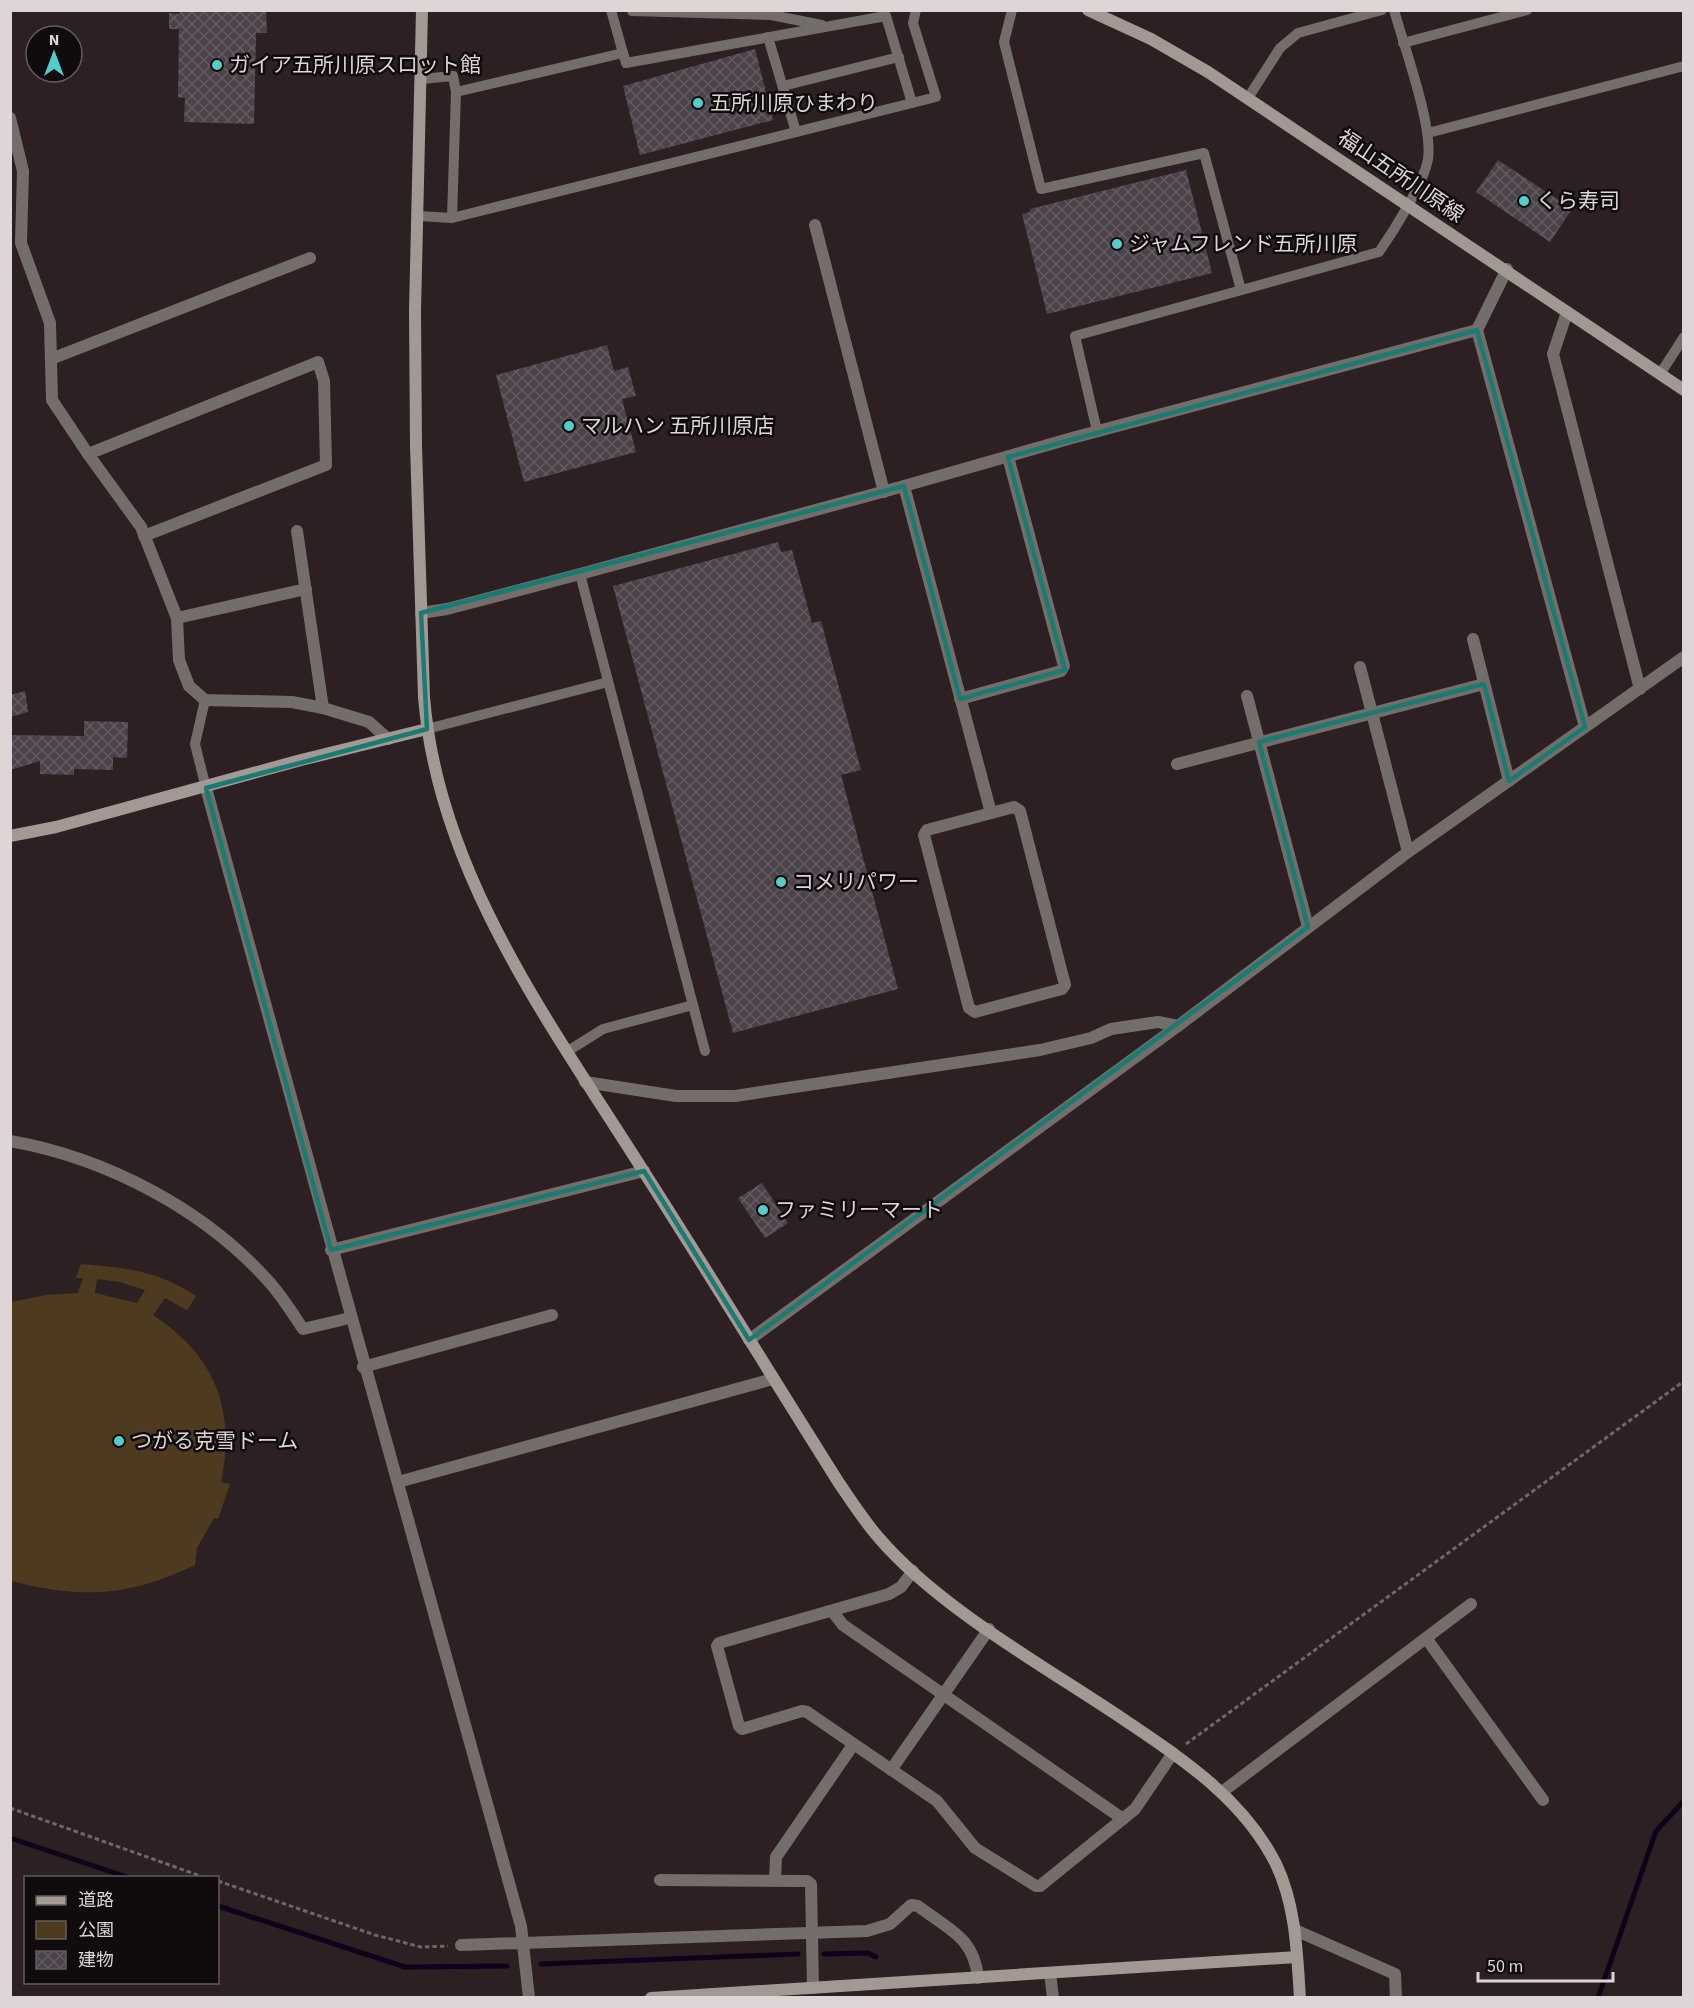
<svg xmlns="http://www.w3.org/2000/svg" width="1694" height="2008" font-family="'Source Sans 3','Noto Sans JP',sans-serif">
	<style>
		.green { fill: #4e3b1f; fill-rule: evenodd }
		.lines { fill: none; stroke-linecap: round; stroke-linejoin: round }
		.stream { stroke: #0d031d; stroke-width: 5 }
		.building { fill: url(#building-cross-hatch) }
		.path { stroke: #716768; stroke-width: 3; stroke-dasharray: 4.5 3; stroke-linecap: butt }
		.lane { stroke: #746e6b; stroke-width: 10 }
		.street { stroke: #746e6b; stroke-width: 12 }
		.secondary { stroke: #a29894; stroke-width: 12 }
		.marked { fill: none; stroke: #197b73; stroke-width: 4.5; stroke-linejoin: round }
		.poi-dot { fill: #52cdcc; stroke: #100b0c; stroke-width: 2 }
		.labels { text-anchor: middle; stroke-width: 5; stroke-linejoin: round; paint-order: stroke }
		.poi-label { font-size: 21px; fill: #ddd5d6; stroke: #100b0c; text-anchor: start }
		.street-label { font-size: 21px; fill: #ddd5d6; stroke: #100b0c }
	</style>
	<defs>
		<pattern id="building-cross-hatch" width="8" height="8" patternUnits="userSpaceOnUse" patternTransform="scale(1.5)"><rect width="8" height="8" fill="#4c424a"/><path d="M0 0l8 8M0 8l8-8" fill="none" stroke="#655c63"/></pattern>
	</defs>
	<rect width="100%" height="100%" fill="#2c2022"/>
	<path class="green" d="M81,1264c45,4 76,6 115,32l-9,14 -22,-12 -12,17c62,41 83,94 68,167l9,2 -12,35 -4,-1 -17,30 -2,17c-67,32 -113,34 -184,16v-279l35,-7 32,-2 5,-15h-7zM97,1279l23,3 25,8 -8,13 -42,-10z"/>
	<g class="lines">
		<g class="stream">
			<polyline points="10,1838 130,1878"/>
			<polyline points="218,1906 405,1967 507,1966"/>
			<polyline points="824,1954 868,1953 876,1957"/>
			<polyline points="541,1964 798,1954"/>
			<polyline points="1598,1998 1656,1831 1684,1801"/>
		</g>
	</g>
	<g class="building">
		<polygon points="180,10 266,10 267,33 256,33 254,124 184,122 185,98 178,97 179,29 169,29 169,13 179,14"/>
		<polygon points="755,49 773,120 640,155 623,86"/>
		<polygon points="1498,160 1572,209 1550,242 1476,192"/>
		<polygon points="1186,170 1212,273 1047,314 1022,214 1030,212 1030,209"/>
		<polygon points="607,345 614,371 628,367 636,396 622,399 636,452 524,482 496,375"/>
		<polygon points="778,542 781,552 792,550 812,623 821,621 861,770 841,775 898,989 733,1033 613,586"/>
		<polygon points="25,691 28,712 10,717 10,695"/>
		<polygon points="84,721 128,722 127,758 113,757 113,770 74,769 74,775 40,774 40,761 10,770 10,735 84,736"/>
		<polygon points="762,1183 788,1223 765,1238 738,1198"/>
	</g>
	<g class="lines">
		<g class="path">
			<polyline points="1186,1744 1684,1381"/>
			<polyline points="10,1808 206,1878"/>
			<polyline points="218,1881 375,1935 421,1947 448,1946"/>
		</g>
		<g class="lane">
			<polyline points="1012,10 1004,42 1041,189 1204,153 1241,290"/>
			<polyline points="632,11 771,15 822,25"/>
			<polyline points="768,37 796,132"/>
			<polyline points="1403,43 1527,10"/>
			<polyline points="623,53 626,63 886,16 912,103"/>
			<polyline points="421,79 453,76 456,92 623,53 611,10"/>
			<polyline points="783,86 899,57"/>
			<polyline points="1248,98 1280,48 1298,33 1382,10"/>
			<polyline points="1428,133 1684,66"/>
			<polyline points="419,216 452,218 456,92"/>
			<polyline points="452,218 936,97 913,23 916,10"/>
			<polyline points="1660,374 1684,337"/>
			<path d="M1097,431l-22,-95 304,-84c14,-20 45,-69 49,-93 5,-33 -24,-113 -34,-149"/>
			<polyline points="580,574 705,1051"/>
			<polyline points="205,700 195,744 206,788"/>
			<polyline points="427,729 608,682"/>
			<polyline points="568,1051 603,1029 693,1005"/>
		</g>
		<g class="street">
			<polyline points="10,118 23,171 21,243 50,323 52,400 88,454 141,527 177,618 179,660 189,686 205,700 292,702 323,708 369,722 388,739"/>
			<polyline points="815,225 884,492"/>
			<polyline points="1507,269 1477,330 1585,727"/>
			<polyline points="1567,312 1553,354 1640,689"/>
			<polyline points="51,359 310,258"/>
			<polyline points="88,454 318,362 324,381 326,465 144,536"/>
			<polyline points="904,486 991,813"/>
			<polyline points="297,531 323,708"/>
			<polyline points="421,613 447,609 580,574 904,486 1072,438 1477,330"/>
			<polyline points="177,618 306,589"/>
			<polyline points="1473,639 1509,781"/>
			<polyline points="1360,667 1408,852"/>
			<polyline points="1247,696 1308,927"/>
			<polyline points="960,699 1061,671 1064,666 1008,457"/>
			<polyline points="1177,764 1484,684"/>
			<path d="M206,788c103,380 210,758 315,1138l8,72"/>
			<polygon points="1014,807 1020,811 1065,985 1062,989 975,1012 969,1008 924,835 927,830"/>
			<polyline points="585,1082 676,1096 735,1096 1040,1050 1091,1038 1111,1029 1158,1022 1178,1026"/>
			<path d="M10,1141c97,17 196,69 261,143 12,14 22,30 32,45l47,-11"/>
			<polyline points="331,1250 644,1171"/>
			<polyline points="749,1340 1178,1026 1408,852 1684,657"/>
			<polyline points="363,1367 552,1315"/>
			<polyline points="398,1482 773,1379"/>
			<polyline points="913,1571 901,1587 889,1594 719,1643 717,1646 739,1726 742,1729 802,1711 807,1712 937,1801 975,1848 1036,1886 1040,1886 1135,1809 1173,1753"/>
			<polyline points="832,1611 843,1625 1123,1819"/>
			<polyline points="1426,1638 1543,1800"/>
			<polyline points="891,1770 989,1629"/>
			<polyline points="1222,1792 1471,1604"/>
			<polyline points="660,1880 807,1881 811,1884 813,1988"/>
			<polyline points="775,1880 776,1857 853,1745"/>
			<polyline points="1295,1930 1395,1974 1396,1998"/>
			<path d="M461,1945l406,-14 23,-7 21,-19 7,1c31,24 56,31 60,72"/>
			<polyline points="1050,1973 1053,1998"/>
		</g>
		<g class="secondary">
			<path d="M422,10l-7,301 1,135 8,251c14,177 128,329 220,475 66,103 130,208 195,311 13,19 25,38 40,55 60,70 167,129 244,181 59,40 120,79 153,145 20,42 21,89 24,134"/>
			<polyline points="1088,10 1151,39 1208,72 1684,390"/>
			<polyline points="10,836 56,827 301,760 427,729"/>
			<polyline points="651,1998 1297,1957"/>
		</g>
	</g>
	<path class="marked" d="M1477,330l108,397 -76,54 -25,-97 -225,58 49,185 -559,413 -105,-169 -313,79 -125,-462 221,-59 -6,-116 483,-127 56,213 105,-29 -57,-213z"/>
	<g class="poi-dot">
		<circle cx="217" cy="65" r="6"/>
		<circle cx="698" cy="103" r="6"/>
		<circle cx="1524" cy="201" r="6"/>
		<circle cx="1117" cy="244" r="6"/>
		<circle cx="569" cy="426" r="6"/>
		<circle cx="781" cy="882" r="6"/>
		<circle cx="763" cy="1210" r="6"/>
		<circle cx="119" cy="1441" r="6"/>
	</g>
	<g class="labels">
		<g class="poi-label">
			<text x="229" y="72">ガイア五所川原スロット館</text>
			<text x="710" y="110">五所川原ひまわり</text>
			<text x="1536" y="208">くら寿司</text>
			<text x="1129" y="251">ジャムフレンド五所川原</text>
			<text x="581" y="433">マルハン 五所川原店</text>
			<text x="793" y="889">コメリパワー</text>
			<text x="775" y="1217">ファミリーマート</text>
			<text x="131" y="1448">つがる克雪ドーム</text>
		</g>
		<g class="street-label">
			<text transform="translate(1401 176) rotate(34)" y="7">福山五所川原線</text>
		</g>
	</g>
	<rect width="1694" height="2008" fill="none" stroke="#ddd5d6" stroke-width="24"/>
	<rect x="24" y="1876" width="195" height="108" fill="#100b0c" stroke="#625c5d" stroke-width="1.5"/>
	<rect x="36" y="1896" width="30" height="9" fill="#a29894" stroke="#625c5d" stroke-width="1.5"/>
	<text x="78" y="1906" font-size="18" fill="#ddd5d6">道路</text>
	<rect x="36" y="1921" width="30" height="18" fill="#4e3b1f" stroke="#625c5d" stroke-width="1.5"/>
	<text x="78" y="1936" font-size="18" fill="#ddd5d6">公園</text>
	<rect x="36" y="1951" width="30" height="18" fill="url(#building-cross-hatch)" stroke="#625c5d" stroke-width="1.5"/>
	<text x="78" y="1966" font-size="18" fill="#ddd5d6">建物</text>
	<g transform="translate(54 54)"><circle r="28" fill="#100b0c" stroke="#625c5d" stroke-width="1.5"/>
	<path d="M0-4.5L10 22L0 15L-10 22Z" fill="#52cdcc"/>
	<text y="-9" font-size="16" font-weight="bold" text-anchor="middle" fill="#ddd5d6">N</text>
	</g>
	<path d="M1478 1972v9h135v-9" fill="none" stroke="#ddd5d6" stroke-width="3"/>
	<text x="1487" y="1972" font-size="18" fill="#ddd5d6" stroke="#100b0c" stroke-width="4.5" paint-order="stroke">50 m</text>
</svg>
